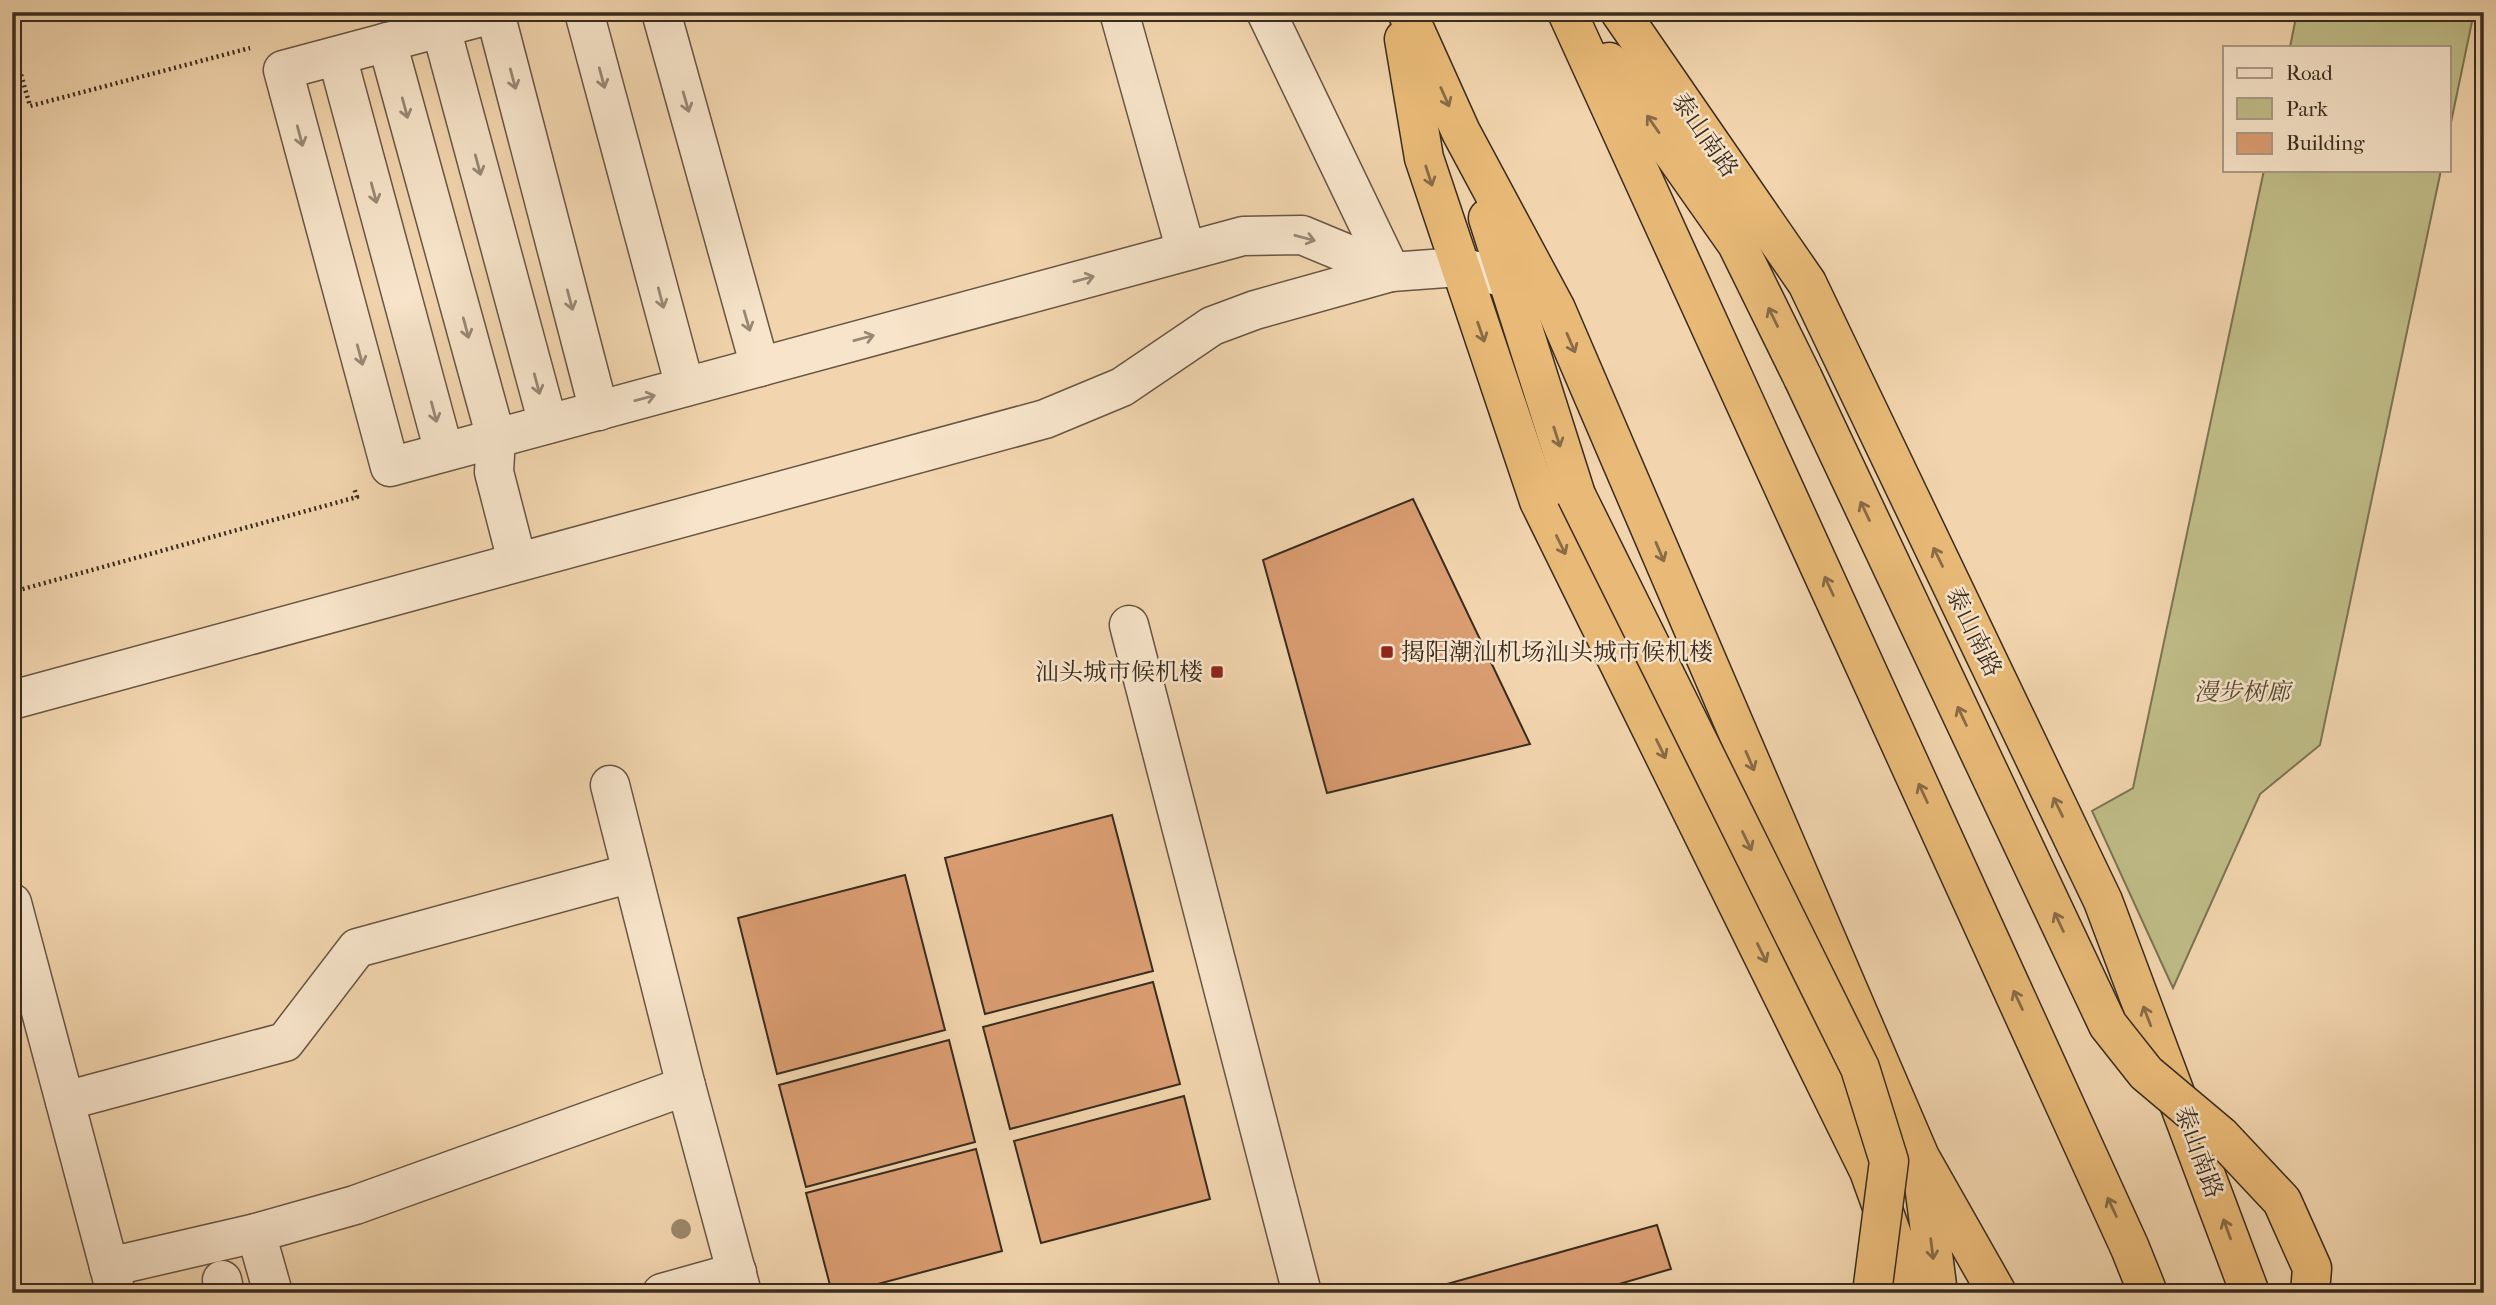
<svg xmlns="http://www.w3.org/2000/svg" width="2496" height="1305" font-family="'IM FELL French Canon','Noto Serif SC',serif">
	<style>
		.green { fill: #bfbc87; stroke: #7c7454; stroke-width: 2 }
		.building { fill: #db9d72; stroke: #392c20; stroke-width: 2 }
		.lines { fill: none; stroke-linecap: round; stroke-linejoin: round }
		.minor-casing { stroke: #675644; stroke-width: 41 }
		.highway-casing { stroke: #392c20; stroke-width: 41 }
		.path { stroke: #392c20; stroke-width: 4.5; stroke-dasharray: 2 3.5; stroke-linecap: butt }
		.minor { stroke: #f7e4ca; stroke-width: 38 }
		.highway { stroke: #e9ba77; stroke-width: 38 }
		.highway-bridge-casing { stroke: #392c20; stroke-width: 41; stroke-linecap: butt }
		.highway-bridge { stroke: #e9ba77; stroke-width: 38 }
		.tree { fill: #9b886b }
		.oneway { stroke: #988875 }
		.oneway2 { stroke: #886c47 }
		.poi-dot { fill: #8f2418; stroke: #f7e4ca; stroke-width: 2.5 }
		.labels { text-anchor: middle; stroke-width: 5; stroke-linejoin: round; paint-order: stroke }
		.street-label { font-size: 24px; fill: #392c20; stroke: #f7e4ca }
		.poi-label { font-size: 24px; fill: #392c20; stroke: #f7e4ca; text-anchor: start }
		.park-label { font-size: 24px; font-style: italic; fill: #544935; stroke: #f7e4ca }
	</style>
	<rect width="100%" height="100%" fill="#f2d5ae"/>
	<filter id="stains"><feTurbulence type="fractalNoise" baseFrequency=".00286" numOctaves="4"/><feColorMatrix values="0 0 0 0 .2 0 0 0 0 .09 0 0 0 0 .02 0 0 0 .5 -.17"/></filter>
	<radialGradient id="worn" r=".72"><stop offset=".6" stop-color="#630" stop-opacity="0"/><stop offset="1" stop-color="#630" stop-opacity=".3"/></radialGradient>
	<g class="green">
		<polygon points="2297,12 2474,12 2449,132 2449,47 2290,47"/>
		<polygon points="2264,170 2441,170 2320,745 2260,794 2173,988 2092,811 2133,788"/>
	</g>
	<g class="building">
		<polygon points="1413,499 1530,744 1327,793 1263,560"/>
		<polygon points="1112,815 1153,971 985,1014 945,858"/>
		<polygon points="905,875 945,1030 777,1074 738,918"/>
		<polygon points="1153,982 1180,1084 1010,1129 983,1027"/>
		<polygon points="949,1040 975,1142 806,1187 779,1085"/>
		<polygon points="1184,1096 1210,1199 1041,1243 1014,1141"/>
		<polygon points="976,1149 1002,1251 844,1293 832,1293 806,1193"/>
		<polygon points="1657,1225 1671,1269 1588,1293 1415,1293"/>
	</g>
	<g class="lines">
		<defs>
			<g id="minor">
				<polyline points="500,12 283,70 390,467 1243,236 1302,235 1391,272"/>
				<polyline points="584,12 685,387"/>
				<polyline points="661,12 760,367"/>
				<polyline points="1119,12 1186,251"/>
				<polyline points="1266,12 1391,272"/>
				<polyline points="495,13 599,411"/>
				<polyline points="441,28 548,424"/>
				<polyline points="387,42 496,438 494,472 517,561"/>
				<polyline points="337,56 444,452"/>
				<polyline points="1129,625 1302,1293"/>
				<polyline points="12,700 1045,419 1122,387 1212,326 1255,310 1391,272 1459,267 1507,278 1533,294"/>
				<polyline points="610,785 686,1086 742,1293"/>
				<polyline points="12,903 116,1293"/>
				<polyline points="65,1101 285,1042 357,948 632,873"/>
				<polyline points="256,1233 273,1293"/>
				<polyline points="109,1267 256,1233 355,1205 686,1086"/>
				<polyline points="222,1280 225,1293"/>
				<polyline points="662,1293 737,1272"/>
			</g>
			<g id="highway">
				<polyline points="1407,12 1461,132 1556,309 1920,1157 1997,1293"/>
				<polyline points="1567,12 2130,1248 2148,1293"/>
				<polyline points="1620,12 1807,283 2103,901 2250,1293"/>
				<polyline points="1404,39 1424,158 1539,501 1869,1171 1913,1293"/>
				<polyline points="1609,62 1737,244 1803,378"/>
				<polyline points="1488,218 1576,495"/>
				<polyline points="1923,1177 1938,1293"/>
			</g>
		</defs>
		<use href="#minor" class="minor-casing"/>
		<use href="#highway" class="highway-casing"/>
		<g class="path">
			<polyline points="12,43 30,106 250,48"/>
			<polyline points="12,592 357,497 354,488"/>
		</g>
		<use href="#minor" class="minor"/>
		<use href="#highway" class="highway"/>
		<defs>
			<g id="highway-bridge">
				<polyline points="1803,378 2108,1025 2146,1073 2221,1136 2282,1201 2312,1268 2310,1293"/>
				<polyline points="1576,495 1860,1068 1889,1161 1872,1293"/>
			</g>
		</defs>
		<use href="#highway-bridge" class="highway-bridge-casing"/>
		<use href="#highway-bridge" class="highway-bridge"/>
	</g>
	<circle class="tree" cx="681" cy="1229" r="10"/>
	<defs><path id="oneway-shaft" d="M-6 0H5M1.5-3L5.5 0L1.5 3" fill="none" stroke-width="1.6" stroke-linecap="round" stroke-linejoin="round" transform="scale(1.75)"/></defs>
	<g class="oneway">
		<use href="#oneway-shaft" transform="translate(602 78) rotate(75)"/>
		<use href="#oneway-shaft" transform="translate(513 79) rotate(75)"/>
		<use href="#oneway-shaft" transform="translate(686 102) rotate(74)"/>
		<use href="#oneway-shaft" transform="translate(405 108) rotate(75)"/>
		<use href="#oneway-shaft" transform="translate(300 136) rotate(75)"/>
		<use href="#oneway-shaft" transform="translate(478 165) rotate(75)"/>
		<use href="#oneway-shaft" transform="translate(374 193) rotate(75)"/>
		<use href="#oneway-shaft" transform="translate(1305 238) rotate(15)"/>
		<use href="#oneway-shaft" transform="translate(1084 279) rotate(-15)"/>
		<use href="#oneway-shaft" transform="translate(661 298) rotate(75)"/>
		<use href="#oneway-shaft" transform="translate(570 300) rotate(75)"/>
		<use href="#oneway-shaft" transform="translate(747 321) rotate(74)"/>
		<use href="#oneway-shaft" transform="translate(466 328) rotate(75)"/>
		<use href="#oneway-shaft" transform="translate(864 338) rotate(-15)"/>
		<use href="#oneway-shaft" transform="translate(360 355) rotate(75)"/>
		<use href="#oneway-shaft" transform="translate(537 384) rotate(75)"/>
		<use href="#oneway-shaft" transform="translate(645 398) rotate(-15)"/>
		<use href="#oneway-shaft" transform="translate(434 412) rotate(75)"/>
	</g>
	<g class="oneway2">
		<use href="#oneway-shaft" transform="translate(1445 97) rotate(66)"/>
		<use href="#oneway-shaft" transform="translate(1653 124) rotate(-125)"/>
		<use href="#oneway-shaft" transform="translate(1429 176) rotate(72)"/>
		<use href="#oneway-shaft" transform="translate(1773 317) rotate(-116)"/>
		<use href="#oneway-shaft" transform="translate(1481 332) rotate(71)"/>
		<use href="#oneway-shaft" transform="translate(1571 343) rotate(67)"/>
		<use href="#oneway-shaft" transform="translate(1557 437) rotate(72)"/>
		<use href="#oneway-shaft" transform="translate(1865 511) rotate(-115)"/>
		<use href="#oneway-shaft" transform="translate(1561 545) rotate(64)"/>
		<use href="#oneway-shaft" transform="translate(1660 552) rotate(67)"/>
		<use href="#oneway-shaft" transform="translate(1938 557) rotate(-116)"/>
		<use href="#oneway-shaft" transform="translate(1829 586) rotate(-115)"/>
		<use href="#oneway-shaft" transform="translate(1962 716) rotate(-115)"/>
		<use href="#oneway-shaft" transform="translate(1661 749) rotate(64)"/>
		<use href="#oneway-shaft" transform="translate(1750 761) rotate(67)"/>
		<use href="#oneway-shaft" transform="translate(1923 793) rotate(-115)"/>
		<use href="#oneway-shaft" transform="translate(2058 807) rotate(-116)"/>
		<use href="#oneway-shaft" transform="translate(1747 841) rotate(64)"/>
		<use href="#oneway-shaft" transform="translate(2059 922) rotate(-115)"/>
		<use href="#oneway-shaft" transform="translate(1762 953) rotate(64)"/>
		<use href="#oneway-shaft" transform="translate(2018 1000) rotate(-115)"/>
		<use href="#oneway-shaft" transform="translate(2147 1016) rotate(-111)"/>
		<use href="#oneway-shaft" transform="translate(2112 1207) rotate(-115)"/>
		<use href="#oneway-shaft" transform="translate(2227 1229) rotate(-110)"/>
		<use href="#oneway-shaft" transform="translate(1932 1249) rotate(83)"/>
	</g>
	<g class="poi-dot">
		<rect x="1380" y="645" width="14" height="14" rx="3.5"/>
		<rect x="1210" y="665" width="14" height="14" rx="3.5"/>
	</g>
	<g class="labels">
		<g class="street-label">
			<text transform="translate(1705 135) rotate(55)" y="8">泰山南路</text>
			<text transform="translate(1974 632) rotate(64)" y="8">泰山南路</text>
			<text transform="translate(2199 1152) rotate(70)" y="8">泰山南路</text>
		</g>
		<g class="poi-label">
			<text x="1401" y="660">揭阳潮汕机场汕头城市候机楼</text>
			<text x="1203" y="680" text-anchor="end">汕头城市候机楼</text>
		</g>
		<g class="park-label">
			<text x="2242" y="700">漫步树廊</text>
		</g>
	</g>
	<rect width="2496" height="1305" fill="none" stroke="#f2d5ae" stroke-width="42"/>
	<rect x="14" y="14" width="2468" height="1277" fill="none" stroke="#392c20" stroke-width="3.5"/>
	<rect x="21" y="21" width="2454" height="1263" fill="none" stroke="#392c20" stroke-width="2"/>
	<rect x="2223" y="46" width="228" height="126" fill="#f7e4ca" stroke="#ab9a86" stroke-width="2"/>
	<rect x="2237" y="68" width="35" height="10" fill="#f7e4ca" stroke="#ab9a86" stroke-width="2"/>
	<text x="2286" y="80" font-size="21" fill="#392c20">Road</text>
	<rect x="2237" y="98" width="35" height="21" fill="#bfbc87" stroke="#ab9a86" stroke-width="2"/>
	<text x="2286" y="116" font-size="21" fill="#392c20">Park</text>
	<rect x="2237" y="133" width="35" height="21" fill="#db9d72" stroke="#ab9a86" stroke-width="2"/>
	<text x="2286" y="150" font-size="21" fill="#392c20">Building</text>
	<rect width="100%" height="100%" filter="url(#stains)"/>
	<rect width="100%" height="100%" fill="url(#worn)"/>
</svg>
